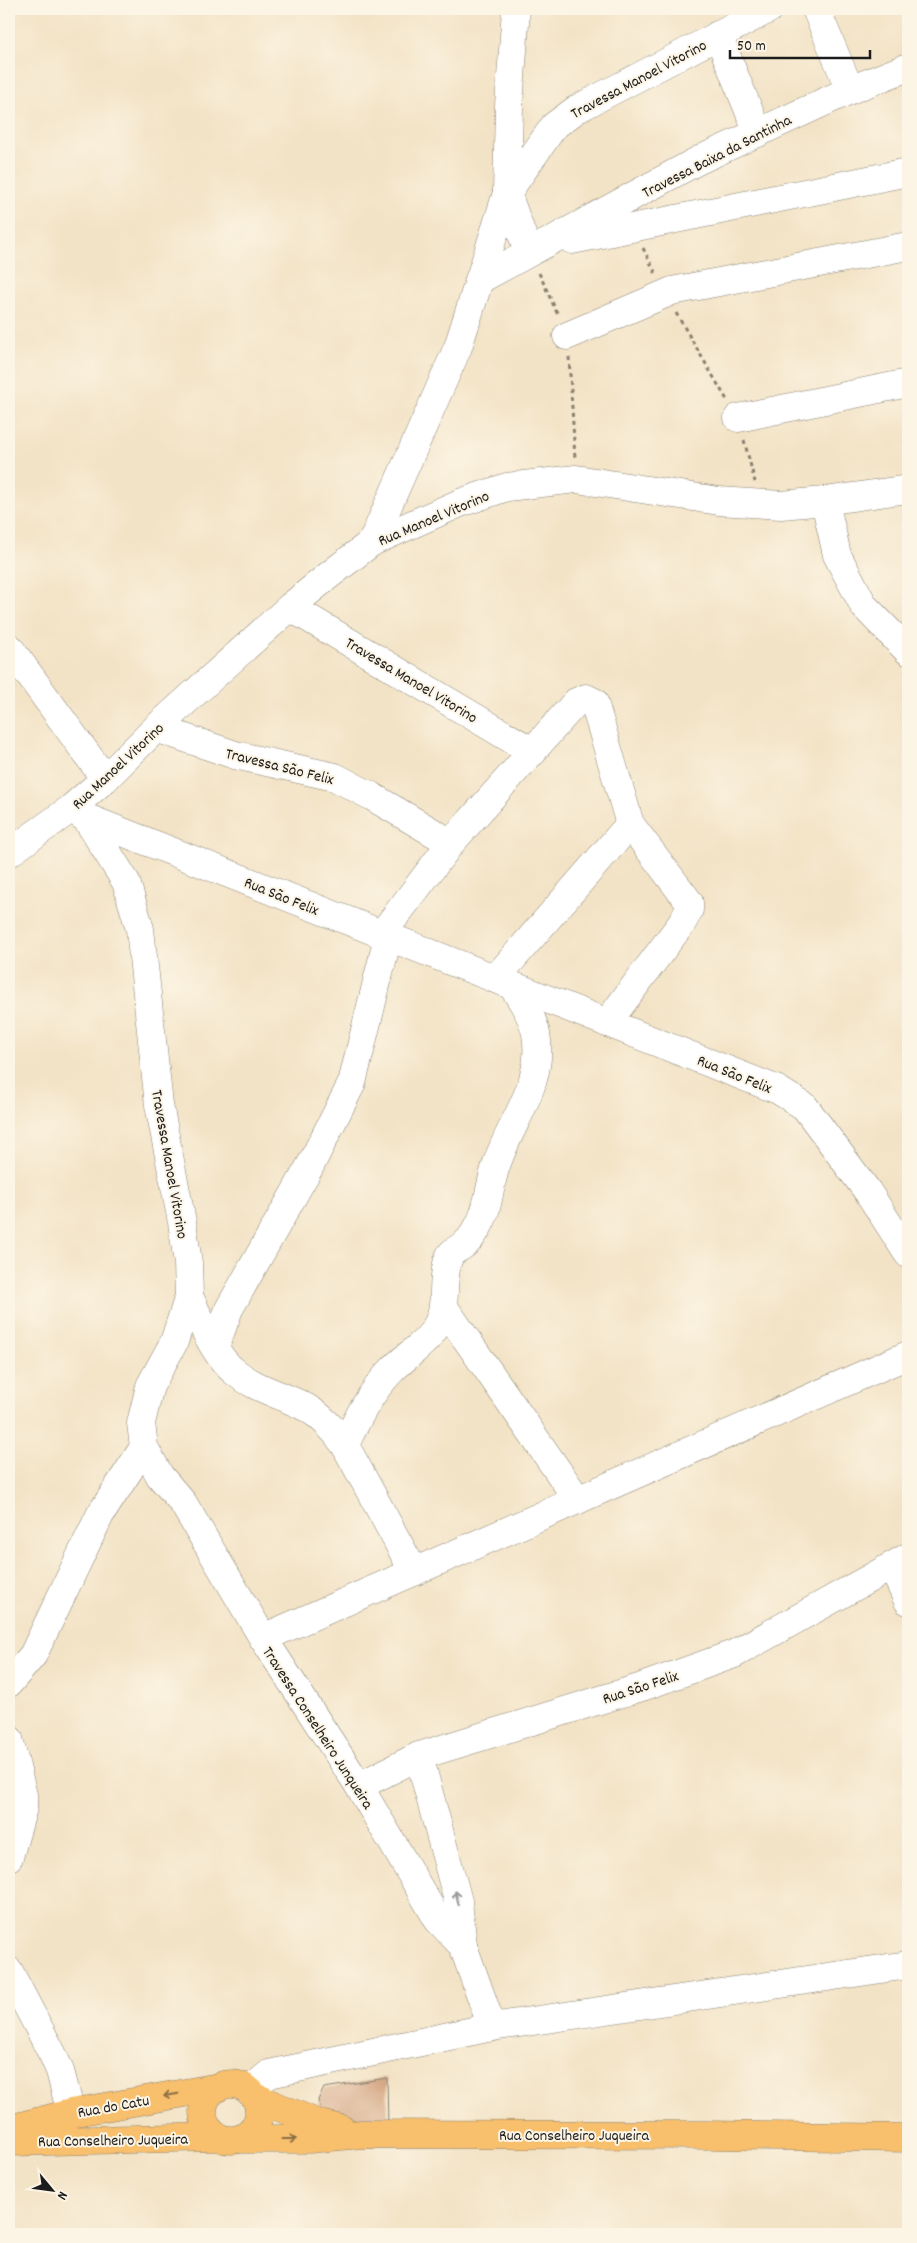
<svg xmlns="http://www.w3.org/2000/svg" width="917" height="2243" font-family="Dekko,sans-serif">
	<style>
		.building { fill: #d6a986 }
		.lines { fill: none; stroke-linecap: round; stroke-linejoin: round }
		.minor-casing { stroke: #888071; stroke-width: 29 }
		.major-casing { stroke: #888071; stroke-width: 29 }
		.path { stroke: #888071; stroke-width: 3; stroke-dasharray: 4 4; stroke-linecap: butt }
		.minor { stroke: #fff; stroke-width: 28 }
		.major { stroke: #f8bf6c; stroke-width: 28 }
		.oneway { stroke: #999 }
		.oneway2 { stroke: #8a6e44 }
		.labels { text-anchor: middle; stroke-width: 4; stroke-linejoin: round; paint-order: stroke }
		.street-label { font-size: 16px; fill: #1c1c1c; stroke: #fcf5e5 }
	</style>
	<rect width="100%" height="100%" fill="#fcf5e5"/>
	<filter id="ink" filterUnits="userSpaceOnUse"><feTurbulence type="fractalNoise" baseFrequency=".02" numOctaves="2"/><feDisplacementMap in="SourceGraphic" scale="10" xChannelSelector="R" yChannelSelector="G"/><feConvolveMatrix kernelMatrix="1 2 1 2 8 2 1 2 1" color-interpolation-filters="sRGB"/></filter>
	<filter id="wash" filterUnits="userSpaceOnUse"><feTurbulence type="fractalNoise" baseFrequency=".0096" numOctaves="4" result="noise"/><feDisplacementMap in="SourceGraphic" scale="20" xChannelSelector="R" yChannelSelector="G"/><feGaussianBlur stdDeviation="1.12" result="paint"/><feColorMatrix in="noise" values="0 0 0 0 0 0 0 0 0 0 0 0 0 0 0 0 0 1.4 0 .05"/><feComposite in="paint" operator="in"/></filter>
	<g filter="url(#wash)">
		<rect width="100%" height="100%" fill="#f3e3c6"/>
		<g id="blocks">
			<polygon class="building" points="387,2078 388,2126 343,2124 322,2112 318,2100 324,2088"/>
		</g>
	</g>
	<g filter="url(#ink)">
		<use href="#blocks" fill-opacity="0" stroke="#888071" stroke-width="1"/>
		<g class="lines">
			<defs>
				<g id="minor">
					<polyline points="816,9 850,90"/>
					<polyline points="718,35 758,133"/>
					<polyline points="507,193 554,126 577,109 769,9"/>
					<polyline points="507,193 528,251"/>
					<polyline points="572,240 908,172"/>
					<polyline points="479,280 697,161 850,90 908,67"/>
					<polyline points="567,336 672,291 908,246"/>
					<polyline points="738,418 908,383"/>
					<polyline points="825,501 837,555 864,606 908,651"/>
					<polyline points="372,542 458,347 507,193 509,105 516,9"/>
					<polyline points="290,607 533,752"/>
					<polyline points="9,647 105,779"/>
					<polyline points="156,728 235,755 335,777 371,796 451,843"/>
					<polyline points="82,816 778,1090 805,1107 868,1192 908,1254"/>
					<polyline points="86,818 126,882 140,929 159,1105 182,1222 188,1263 189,1296 174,1342 150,1386 141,1423 144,1447 160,1476 183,1503 263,1638 359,1786 438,1920 463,1946 492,2027"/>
					<polyline points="9,853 69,810 105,779 156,728 290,607 328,576 372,542 460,503 507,487 576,479 719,501 781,505 825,501 908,489"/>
					<polyline points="381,935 451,843 576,702 586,698 594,702 630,824 689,902 689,910 682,923 607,1023"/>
					<polyline points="495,979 630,824"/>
					<path d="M189,1296c11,23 25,60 46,76 21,17 48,23 72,36 16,9 28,23 38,37l69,127"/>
					<polyline points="444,1307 578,1500"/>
					<polyline points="215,1347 229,1309 310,1166 352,1083 388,937"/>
					<path d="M345,1445c13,-28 26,-54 48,-76 12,-12 29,-23 39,-36 19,-25 7,-50 17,-76 3,-7 12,-9 17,-14 5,-4 9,-11 12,-16 11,-18 11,-41 18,-61 14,-44 49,-83 40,-132 -3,-17 -14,-33 -23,-47"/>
					<polyline points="892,1566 908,1601"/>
					<polyline points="263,1638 908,1355"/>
					<polyline points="9,1683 33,1655 100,1515 144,1447"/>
					<polyline points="9,1739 23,1795 23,1808 9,1857"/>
					<polyline points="419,1756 458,1901 463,1946"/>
					<polyline points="359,1786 419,1756 642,1687 734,1654 908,1557"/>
					<polyline points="9,1971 53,2055 60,2071 71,2113"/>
					<polyline points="249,2091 269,2074 492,2027 908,1965"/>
				</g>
				<g id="major">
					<circle cx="231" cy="2112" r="28"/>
					<polyline points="255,2097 319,2124 341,2129"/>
					<polyline points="9,2129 71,2113 219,2087"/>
					<polyline points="240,2139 309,2139 362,2134 711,2135 908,2138"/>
					<polyline points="9,2142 216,2137"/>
				</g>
			</defs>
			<use href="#minor" class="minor-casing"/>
			<use href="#major" class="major-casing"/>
			<g class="path">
				<polyline points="643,248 656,274"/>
				<polyline points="539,273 558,315"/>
				<polyline points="676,313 727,400"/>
				<polyline points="569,357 575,458"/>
				<polyline points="744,440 755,482"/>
			</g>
			<use href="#minor" class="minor"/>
			<use href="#major" class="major"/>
		</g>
		<defs><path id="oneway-shaft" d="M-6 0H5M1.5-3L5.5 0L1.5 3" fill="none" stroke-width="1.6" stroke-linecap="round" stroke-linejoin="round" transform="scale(1.25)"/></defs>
		<use class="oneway" href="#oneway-shaft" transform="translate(457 1898) rotate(-103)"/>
		<g class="oneway2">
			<use href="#oneway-shaft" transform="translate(171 2095) rotate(170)"/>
			<use href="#oneway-shaft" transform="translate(289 2139)"/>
		</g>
	</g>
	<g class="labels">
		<g class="street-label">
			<text transform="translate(638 78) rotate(-28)" y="6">Travessa Manoel Vitorino</text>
			<text transform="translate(716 155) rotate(-27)" y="6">Travessa Baixa da Santinha</text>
			<text transform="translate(433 517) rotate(-23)" y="6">Rua Manoel Vitorino</text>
			<text transform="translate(412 679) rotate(31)" y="6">Travessa Manoel Vitorino</text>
			<text transform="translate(117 765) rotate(-43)" y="6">Rua Manoel Vitorino</text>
			<text transform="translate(280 765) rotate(14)" y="6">Travessa São Felix</text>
			<text transform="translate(282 895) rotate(22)" y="6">Rua São Felix</text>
			<text transform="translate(735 1073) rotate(22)" y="6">Rua São Felix</text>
			<text transform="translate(171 1164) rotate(80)" y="6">Travessa Manoel Vitorino</text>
			<text transform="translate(640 1686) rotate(-18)" y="6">Rua São Felix</text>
			<text transform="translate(319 1727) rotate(57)" y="6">Travessa Conselheiro Junqueira</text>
			<text transform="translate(113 2105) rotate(-10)" y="6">Rua do Catu</text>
			<text x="574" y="2140">Rua Conselheiro Juqueira</text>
			<text transform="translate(113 2139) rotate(-1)" y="6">Rua Conselheiro Juqueira</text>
		</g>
	</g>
	<rect width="917" height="2243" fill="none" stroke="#fcf5e5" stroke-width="30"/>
	<g transform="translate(52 2190) rotate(119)" stroke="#fcf5e5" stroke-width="4" paint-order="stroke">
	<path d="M0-4L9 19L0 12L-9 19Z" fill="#1c1c1c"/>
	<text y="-8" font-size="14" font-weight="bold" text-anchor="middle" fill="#1c1c1c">N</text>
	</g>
	<path d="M730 50v8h140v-8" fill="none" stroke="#1c1c1c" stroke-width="2.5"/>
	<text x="737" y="50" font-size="15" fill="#1c1c1c" stroke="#fcf5e5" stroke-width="4" paint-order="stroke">50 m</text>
</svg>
